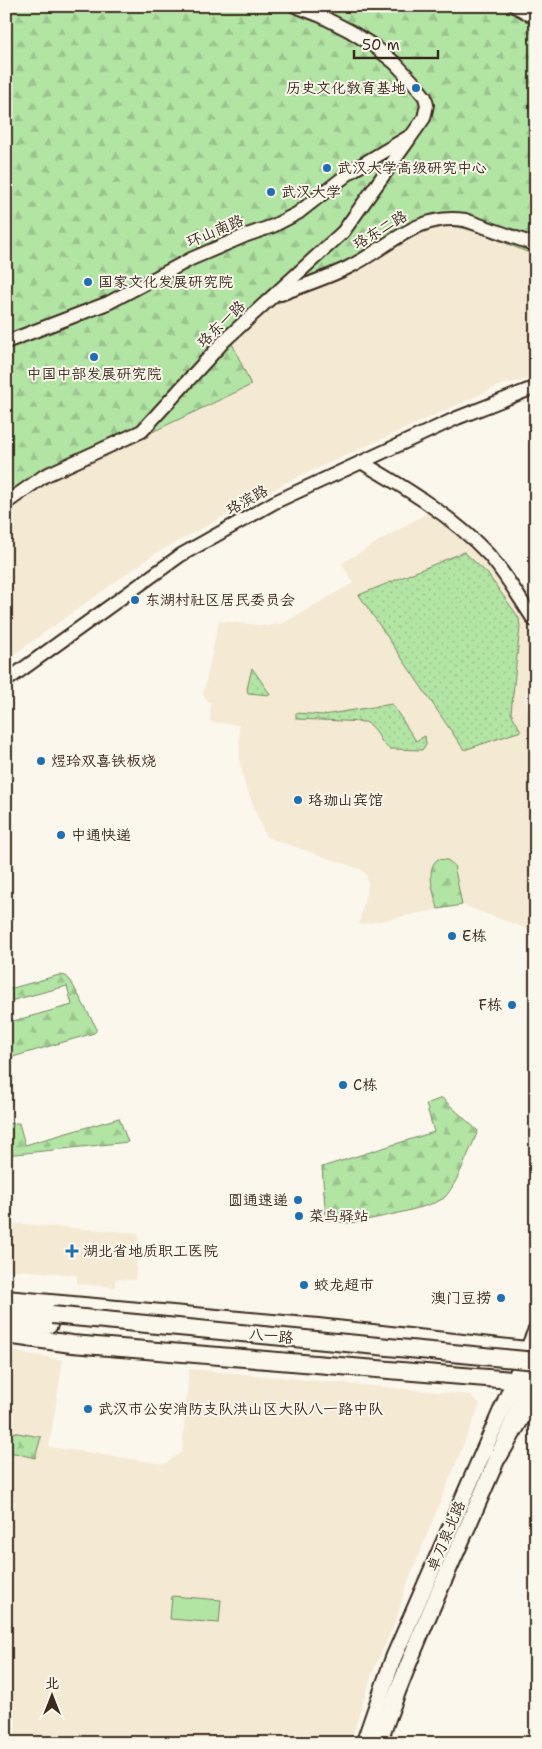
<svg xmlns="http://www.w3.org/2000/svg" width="542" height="1749" font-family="'Shantell Sans','LXGW WenKai TC',sans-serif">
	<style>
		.built { fill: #f4e9d3 }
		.grass { fill: url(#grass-dots); stroke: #768761 }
		.forest { fill: url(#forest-firs); stroke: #768761 }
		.pitch { fill: #b2e4a4; stroke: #768761 }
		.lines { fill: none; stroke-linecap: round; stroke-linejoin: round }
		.minor-casing { stroke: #3b2a1e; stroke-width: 16 }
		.tertiary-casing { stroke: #3b2a1e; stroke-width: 19 }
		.secondary-casing { stroke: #3b2a1e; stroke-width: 20 }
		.minor { stroke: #fbf7ec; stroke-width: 12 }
		.tertiary { stroke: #fbf7ec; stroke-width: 15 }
		.secondary { stroke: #fbf7ec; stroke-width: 16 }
		.secondary-bridge-casing { stroke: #3b2a1e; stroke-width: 20; stroke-linecap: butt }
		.secondary-bridge { stroke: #fbf7ec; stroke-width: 16 }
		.poi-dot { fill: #1f6fb2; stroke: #fbf7ec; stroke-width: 2 }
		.labels { text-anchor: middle; stroke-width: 4; stroke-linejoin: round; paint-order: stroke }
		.poi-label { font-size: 15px; fill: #3b2a1e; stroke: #fbf7ec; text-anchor: start }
		.street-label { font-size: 15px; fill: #3b2a1e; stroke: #fbf7ec }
	</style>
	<defs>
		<pattern id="grass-dots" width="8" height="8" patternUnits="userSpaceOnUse" patternTransform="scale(1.25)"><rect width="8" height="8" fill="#b2e4a4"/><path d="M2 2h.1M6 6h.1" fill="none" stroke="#9ac48d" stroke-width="1.8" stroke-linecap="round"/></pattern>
		<pattern id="forest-firs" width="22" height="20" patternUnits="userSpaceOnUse" patternTransform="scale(1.25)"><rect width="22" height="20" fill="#b2e4a4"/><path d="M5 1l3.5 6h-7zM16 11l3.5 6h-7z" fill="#9ac48d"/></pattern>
	</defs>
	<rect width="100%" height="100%" fill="#fbf7ec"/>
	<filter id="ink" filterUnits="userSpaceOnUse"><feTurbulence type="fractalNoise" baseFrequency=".02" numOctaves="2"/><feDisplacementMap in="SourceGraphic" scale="10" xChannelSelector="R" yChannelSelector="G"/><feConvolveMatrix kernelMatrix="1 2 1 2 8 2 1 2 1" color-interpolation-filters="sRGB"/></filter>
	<g filter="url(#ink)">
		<g class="built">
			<polygon points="6,6 536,6 536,378 503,384 285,483 153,555 6,660"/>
			<polygon points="432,510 452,527 492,568 536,633 533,665 525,698 528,712 536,724 536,932 462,905 359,925 368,884 366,874 360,869 266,837 244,782 240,763 239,725 210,722 211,704 203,695 219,621 268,626 283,623 289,620 353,583 342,563"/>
			<polygon points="6,1223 139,1233 135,1280 115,1279 115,1287 77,1284 77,1275 6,1269"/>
			<polygon points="6,1350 63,1360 49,1447 165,1464 182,1452 189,1369 470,1395 480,1404 405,1589 398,1615 372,1674 350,1743 6,1743 6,1519 16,1502 6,1498"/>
		</g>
		<g class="grass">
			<polygon points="464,552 487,573 519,618 520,627 511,713 521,731 464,750 359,595"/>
			<polygon points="252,668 270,694 270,695 248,693 247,689"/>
			<path d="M392,704l24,37 9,-5 1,8 -4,6 -32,-1c-12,-6 -12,-23 -25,-27l-69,-3v-6l27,2z"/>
		</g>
		<g class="forest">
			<path d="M6,6h517l13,6v241l-9,-1c-26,-10 -55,-26 -83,-26 -25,0 -65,33 -88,45 -25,13 -54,22 -81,33l-8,4 -36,33 20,44 -204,97 -41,29z"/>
			<path d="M438,859l9,1 7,5 8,40 -24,4c-3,-13 -14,-40 0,-50z"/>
			<polygon points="59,975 66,976 70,980 96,1027 96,1031 94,1033 6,1059 6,1023 72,1005 67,986 6,1002 6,990"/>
			<path d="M442,1098l36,33c-7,16 -22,55 -33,66 -10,10 -70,21 -88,25l-9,1 -22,-3 -4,-53 112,-35 -8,-28z"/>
			<polygon points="119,1118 128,1142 6,1155 6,1124 19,1123 25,1145"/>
			<polygon points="6,1431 41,1437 35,1458 6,1451"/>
		</g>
		<polygon class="pitch" points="172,1596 221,1600 219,1623 170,1619"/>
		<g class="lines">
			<defs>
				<g id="minor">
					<polyline points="515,6 536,18"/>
					<path d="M281,294c23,-9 46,-16 68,-27 39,-19 69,-55 116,-47l71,25"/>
					<polyline points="6,342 108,303 191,259 247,235 273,226 298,213 353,170 412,135 424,118 427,105 425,97 413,82 395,63 374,46 350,31 321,16 295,6"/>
					<path d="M361,462c45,26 91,54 127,92 18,20 31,44 46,66"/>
					<polyline points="6,503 44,476 142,431 225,340 343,232 410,138"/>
					<polyline points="6,681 181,555 275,502 457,418 528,390"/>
				</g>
				<g id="tertiary">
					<polyline points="364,1743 393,1659 536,1331"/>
					<path d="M379,1743c44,-130 109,-251 157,-380"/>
				</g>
				<g id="secondary">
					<polyline points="6,1299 318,1327 536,1351"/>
					<polyline points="6,1310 52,1315"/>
					<polyline points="6,1323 49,1325"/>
					<polyline points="6,1335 72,1344 536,1382"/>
					<polyline points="499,1456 521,1418 536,1402"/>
				</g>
			</defs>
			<use href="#minor" class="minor-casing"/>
			<use href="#tertiary" class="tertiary-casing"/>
			<use href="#secondary" class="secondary-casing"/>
			<use href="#minor" class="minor"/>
			<use href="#tertiary" class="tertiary"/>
			<use href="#secondary" class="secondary"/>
			<defs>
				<polyline id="secondary-bridge" points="52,1315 536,1361"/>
			</defs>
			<use href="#secondary-bridge" class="secondary-bridge-casing"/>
			<use href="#secondary-bridge" class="secondary-bridge"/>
		</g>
	</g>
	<g class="poi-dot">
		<circle cx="416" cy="88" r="5"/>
		<circle cx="327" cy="168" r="5"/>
		<circle cx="271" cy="192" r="5"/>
		<circle cx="88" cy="282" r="5"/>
		<circle cx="94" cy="357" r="5"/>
		<circle cx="135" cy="600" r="5"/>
		<circle cx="41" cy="761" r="5"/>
		<circle cx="298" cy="800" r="5"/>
		<circle cx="61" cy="835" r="5"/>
		<circle cx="452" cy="936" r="5"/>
		<circle cx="512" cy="1005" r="5"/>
		<circle cx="343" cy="1085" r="5"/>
		<circle cx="298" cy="1200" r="5"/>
		<circle cx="299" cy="1216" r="5"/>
		<path d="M69.5 1243.5h5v5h5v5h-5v5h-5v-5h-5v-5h5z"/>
		<circle cx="304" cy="1285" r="5"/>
		<circle cx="501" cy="1298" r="5"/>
		<circle cx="88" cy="1409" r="5"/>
	</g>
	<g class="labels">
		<g class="poi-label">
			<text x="406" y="93" text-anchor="end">历史文化教育基地</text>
			<text x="337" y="173">武汉大学高级研究中心</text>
			<text x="281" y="197">武汉大学</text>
			<text x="98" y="287">国家文化发展研究院</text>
			<text x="94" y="379" text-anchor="middle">中国中部发展研究院</text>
			<text x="145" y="605">东湖村社区居民委员会</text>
			<text x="51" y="766">煜玲双喜铁板烧</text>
			<text x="308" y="805">珞珈山宾馆</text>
			<text x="71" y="840">中通快递</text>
			<text x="462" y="941">E栋</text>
			<text x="502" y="1010" text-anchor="end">F栋</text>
			<text x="353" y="1090">C栋</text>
			<text x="288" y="1205" text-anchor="end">圆通速递</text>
			<text x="309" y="1221">菜鸟驿站</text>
			<text x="83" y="1256">湖北省地质职工医院</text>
			<text x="314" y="1290">蛟龙超市</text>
			<text x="491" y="1303" text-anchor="end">澳门豆捞</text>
			<text x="98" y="1414">武汉市公安消防支队洪山区大队八一路中队</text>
		</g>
		<g class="street-label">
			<text transform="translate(380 230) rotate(-31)" y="5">珞东二路</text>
			<text transform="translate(215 231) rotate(-23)" y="5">环山南路</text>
			<text transform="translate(221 324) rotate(-44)" y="5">珞东一路</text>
			<text transform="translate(247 500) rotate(-29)" y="5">珞滨路</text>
			<text transform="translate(271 1336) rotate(5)" y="5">八一路</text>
			<text transform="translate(446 1536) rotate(-67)" y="5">卓刀泉北路</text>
		</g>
	</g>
	<rect width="542" height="1749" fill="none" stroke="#fbf7ec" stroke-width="25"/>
	<rect x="12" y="12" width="517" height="1724" fill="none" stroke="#3b2a1e" stroke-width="2" filter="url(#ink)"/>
	<g transform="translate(52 1696)" stroke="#fbf7ec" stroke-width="4" paint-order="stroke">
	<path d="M0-4L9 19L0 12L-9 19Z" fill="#3b2a1e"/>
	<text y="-8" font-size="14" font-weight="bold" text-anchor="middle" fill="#3b2a1e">北</text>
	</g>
	<path d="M354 50v8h84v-8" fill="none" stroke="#3b2a1e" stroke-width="2.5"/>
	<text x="362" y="50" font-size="15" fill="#3b2a1e" stroke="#fbf7ec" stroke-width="4" paint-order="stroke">50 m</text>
</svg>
